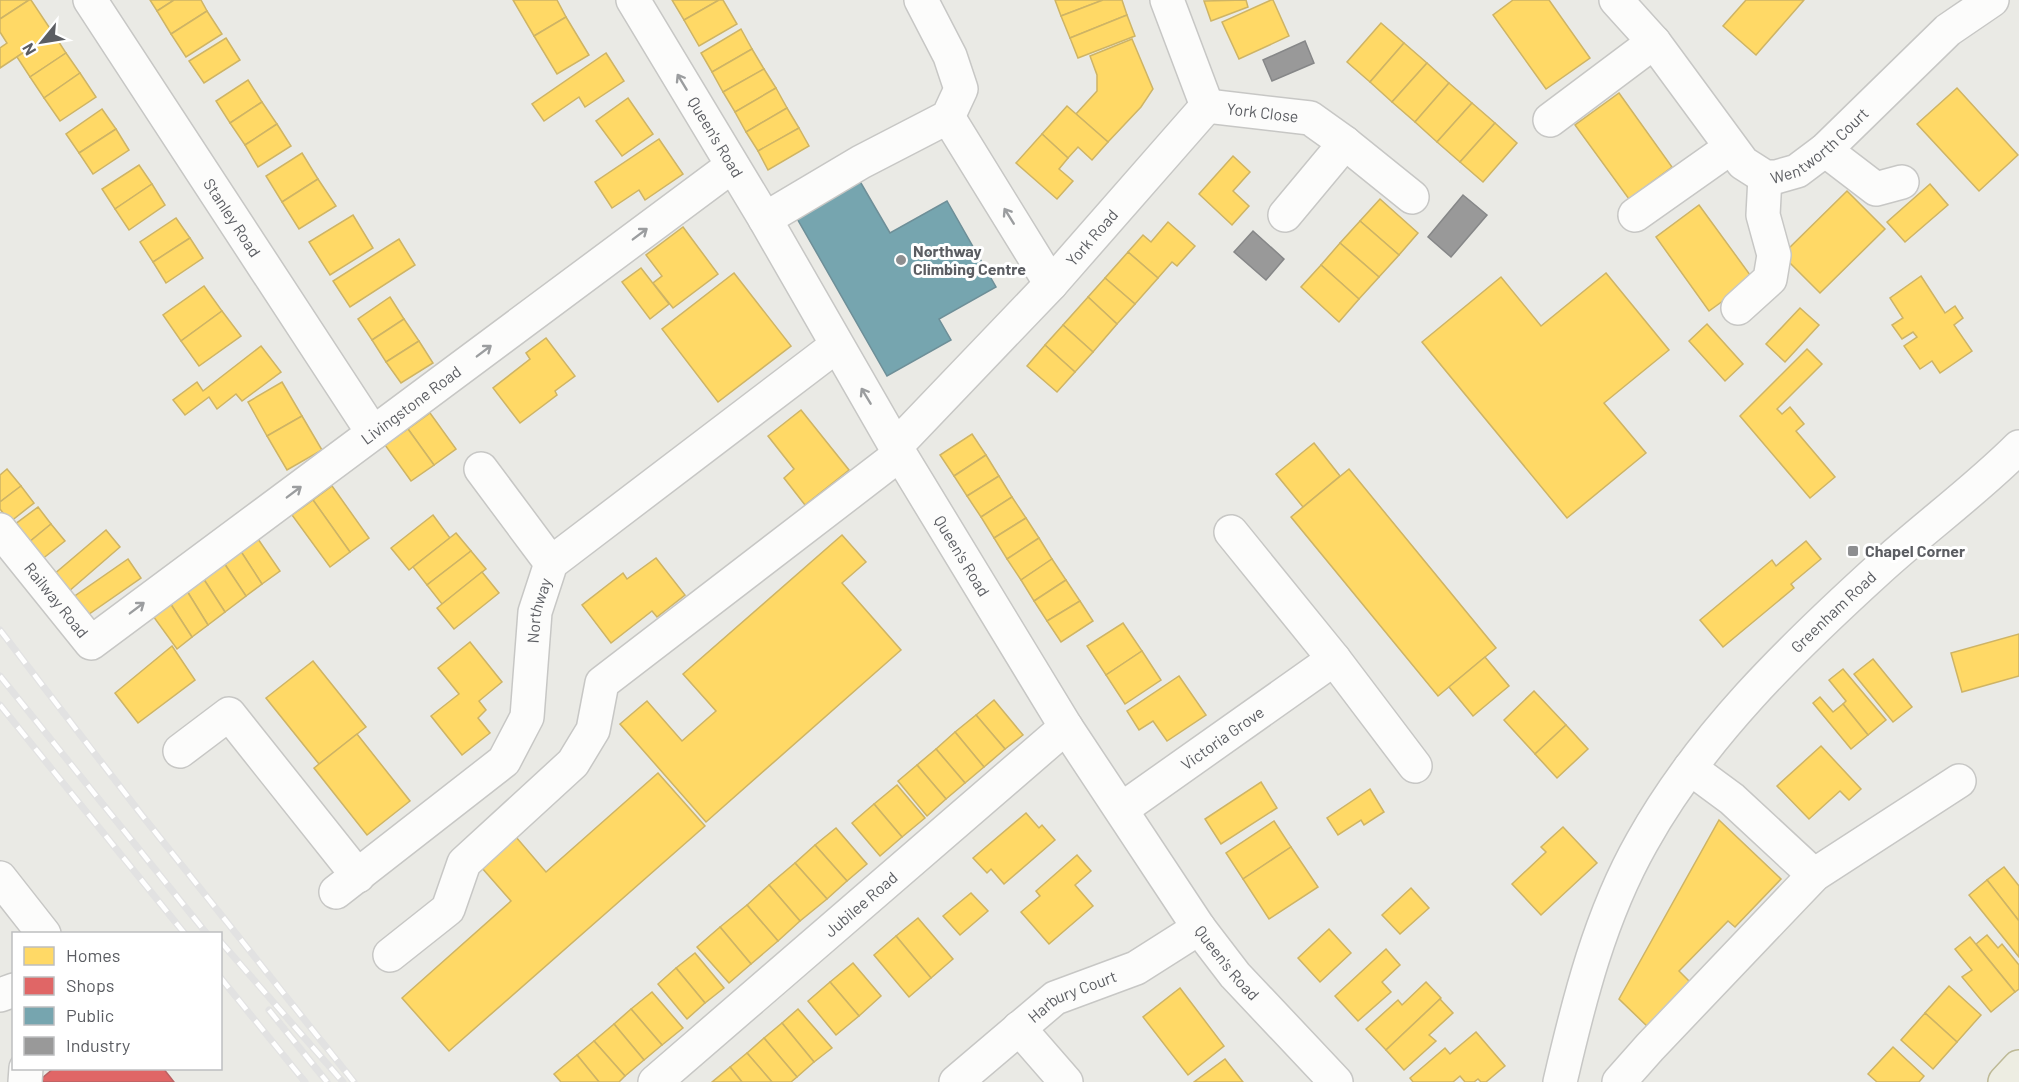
<svg xmlns="http://www.w3.org/2000/svg" width="2019" height="1082" font-family="Barlow,sans-serif">
	<style>
		.homes { fill: #ffd966; stroke: #ceb465; stroke-width: 1.5 }
		.shops { fill: #e06666; stroke: #b86365; stroke-width: 1.5 }
		.public { fill: #76a5af; stroke: #6e8f98; stroke-width: 1.5 }
		.industry { fill: #999; stroke: #868788; stroke-width: 1.5 }
		.lines { fill: none; stroke-linecap: round; stroke-linejoin: round }
		.minor-casing { stroke: #c7c7c5; stroke-width: 36 }
		.highway-casing { stroke: #bdb996; stroke-width: 36 }
		.minor { stroke: #fcfcfb; stroke-width: 33 }
		.highway { stroke: #edede2; stroke-width: 33 }
		.rail-casing { stroke: #e2e2e2; stroke-width: 7 }
		.rail { stroke: #fff; stroke-width: 4.5; stroke-dasharray: 14; stroke-linecap: butt }
		.oneway { stroke: #9b9d9f }
		.poi-dot { fill: #8d8e90; stroke: #fff; stroke-width: 2 }
		.labels { text-anchor: middle; stroke-width: 6; stroke-linejoin: round; paint-order: stroke }
		.street-label { font-size: 16px; fill: #5b5d62; stroke: #fff }
		.poi-label { font-size: 16px; font-weight: bold; fill: #5b5d62; stroke: #fff; text-anchor: start }
	</style>
	<rect width="100%" height="100%" fill="#eaeae5"/>
	<g class="homes">
		<polygon points="0,0 29,0 0,19"/>
		<polygon points="29,0 31,0 53,33 0,68 0,48 7,43 0,32 0,19"/>
		<polygon points="150,0 174,0 157,11"/>
		<polygon points="174,0 201,0 207,11 171,34 157,11"/>
		<polygon points="513,0 557,0 566,17 534,36"/>
		<polygon points="672,0 719,0 684,20"/>
		<polygon points="719,0 723,0 737,24 699,46 684,20"/>
		<polygon points="1055,0 1103,0 1061,16"/>
		<polygon points="1103,0 1122,0 1127,15 1070,38 1061,16"/>
		<polygon points="1246,0 1248,7 1211,21 1204,1"/>
		<polygon points="1271,0 1273,0 1289,36 1239,59 1222,22"/>
		<polygon points="1513,0 1549,0 1590,58 1546,89 1493,15"/>
		<polygon points="1746,0 1804,0 1756,55 1723,26"/>
		<polygon points="207,11 222,34 186,57 171,34"/>
		<polygon points="1127,15 1135,36 1078,58 1070,38"/>
		<polygon points="566,17 589,55 557,74 534,36"/>
		<polygon points="1381,23 1404,43 1370,82 1347,62"/>
		<polygon points="741,29 752,49 712,72 701,53"/>
		<polygon points="53,33 66,53 30,77 17,57"/>
		<polygon points="226,38 240,60 204,83 189,61"/>
		<polygon points="1132,39 1153,89 1141,107 1108,142 1076,114 1097,91 1097,75 1090,56"/>
		<polygon points="1404,43 1427,63 1392,102 1370,82"/>
		<polygon points="752,49 764,69 723,92 712,72"/>
		<polygon points="66,53 80,73 44,98 30,77"/>
		<polygon points="606,53 624,81 585,107 579,97 544,121 532,104"/>
		<polygon points="1427,63 1449,83 1415,122 1392,102"/>
		<polygon points="764,69 776,88 735,112 723,92"/>
		<polygon points="80,73 96,97 60,121 44,98"/>
		<polygon points="248,80 262,102 230,123 216,101"/>
		<polygon points="1449,83 1472,103 1437,142 1415,122"/>
		<polygon points="776,88 787,108 746,132 735,112"/>
		<polygon points="1957,88 2018,155 1979,191 1917,124"/>
		<polygon points="1619,93 1672,167 1629,199 1575,125"/>
		<polygon points="628,98 653,134 622,156 596,121"/>
		<polygon points="262,102 277,124 245,145 230,123"/>
		<polygon points="1472,103 1495,123 1460,162 1437,142"/>
		<polygon points="1067,106 1108,142 1092,160 1078,147 1068,158 1042,134"/>
		<polygon points="787,108 799,128 758,151 746,132"/>
		<polygon points="102,109 116,129 79,153 66,134"/>
		<polygon points="1495,123 1517,143 1483,182 1460,162"/>
		<polygon points="277,124 291,146 258,167 245,145"/>
		<polygon points="799,128 809,146 768,170 758,151"/>
		<polygon points="116,129 129,150 93,174 79,153"/>
		<polygon points="1042,134 1068,158 1059,169 1073,181 1057,199 1016,163"/>
		<polygon points="659,139 683,174 645,200 639,190 612,208 595,182"/>
		<polygon points="302,153 318,179 282,202 266,176"/>
		<polygon points="1233,156 1250,172 1233,191 1249,206 1232,225 1199,194"/>
		<polygon points="139,165 152,184 115,209 102,189"/>
		<polygon points="318,179 336,206 299,229 282,202"/>
		<polygon points="152,184 165,205 129,230 115,209"/>
		<polygon points="1930,184 1948,205 1905,242 1887,222"/>
		<polygon points="1847,191 1885,229 1820,293 1782,255"/>
		<polygon points="1380,199 1418,233 1399,255 1360,221"/>
		<polygon points="1699,205 1753,279 1709,311 1656,237"/>
		<polygon points="353,215 373,248 330,275 309,242"/>
		<polygon points="176,218 190,238 153,262 140,242"/>
		<polygon points="1360,221 1399,255 1379,277 1340,243"/>
		<polygon points="1168,222 1195,246 1177,266 1172,262 1158,278 1128,252 1143,235 1151,242"/>
		<polygon points="683,227 718,274 673,308 653,283 662,276 646,255"/>
		<polygon points="190,238 203,258 166,283 153,262"/>
		<polygon points="399,239 415,265 350,307 333,281"/>
		<polygon points="1340,243 1379,277 1359,299 1321,265"/>
		<polygon points="1128,252 1158,278 1135,304 1105,278"/>
		<polygon points="1321,265 1359,299 1339,322 1301,287"/>
		<polygon points="641,268 669,304 650,319 622,282"/>
		<polygon points="734,273 791,346 718,402 662,329"/>
		<polygon points="1606,273 1669,350 1604,403 1646,453 1567,518 1422,342 1501,277 1541,326"/>
		<polygon points="1921,276 1945,313 1955,306 1963,318 1954,325 1972,351 1940,373 1932,361 1920,369 1904,346 1917,337 1913,332 1902,339 1892,325 1903,318 1890,298"/>
		<polygon points="1105,278 1135,304 1117,324 1088,297"/>
		<polygon points="204,286 222,311 181,341 163,315"/>
		<polygon points="390,297 404,319 372,340 358,319"/>
		<polygon points="1088,297 1117,324 1093,352 1063,325"/>
		<polygon points="1800,308 1819,325 1785,362 1766,344"/>
		<polygon points="222,311 241,336 199,366 181,341"/>
		<polygon points="404,319 419,341 386,362 372,340"/>
		<polygon points="1707,324 1743,364 1725,381 1689,341"/>
		<polygon points="1063,325 1093,352 1075,372 1045,345"/>
		<polygon points="546,338 575,376 555,391 557,395 520,423 493,388 530,359 526,353"/>
		<polygon points="419,341 433,363 401,383 386,362"/>
		<polygon points="1045,345 1075,372 1057,392 1027,366"/>
		<polygon points="261,346 281,372 242,401 236,394 217,409 209,397 185,415 173,400 197,382 203,391"/>
		<polygon points="1807,349 1822,364 1777,409 1782,414 1790,407 1804,424 1796,431 1835,477 1810,498 1740,416"/>
		<polygon points="282,382 302,416 267,436 248,402"/>
		<polygon points="801,410 849,470 805,505 784,478 794,469 768,436"/>
		<polygon points="430,413 456,449 434,465 408,429"/>
		<polygon points="302,416 322,450 287,470 267,436"/>
		<polygon points="408,429 434,465 411,481 385,445"/>
		<polygon points="972,434 986,455 954,476 940,455"/>
		<polygon points="1314,443 1340,476 1303,507 1276,474"/>
		<polygon points="986,455 999,476 967,496 954,476"/>
		<polygon points="7,469 21,486 0,502 0,475"/>
		<polygon points="1349,469 1496,648 1438,696 1291,517"/>
		<polygon points="999,476 1012,497 981,517 967,496"/>
		<polygon points="21,486 34,503 10,522 0,509 0,502"/>
		<polygon points="332,486 369,538 350,552 313,500"/>
		<polygon points="1012,497 1026,518 994,538 981,517"/>
		<polygon points="313,500 350,552 330,567 292,515"/>
		<polygon points="38,507 51,524 28,543 14,525"/>
		<polygon points="433,515 450,538 409,570 391,548"/>
		<polygon points="1026,518 1039,538 1007,559 994,538"/>
		<polygon points="51,524 65,541 41,560 28,543"/>
		<polygon points="106,530 120,547 68,592 53,575"/>
		<polygon points="456,533 471,551 427,585 413,567"/>
		<polygon points="842,535 866,562 842,583 901,650 706,822 620,724 647,701 682,741 716,711 683,674"/>
		<polygon points="1039,538 1052,559 1021,580 1007,559"/>
		<polygon points="258,539 280,571 262,584 240,550"/>
		<polygon points="1806,541 1821,559 1791,584 1794,588 1723,647 1700,620 1772,560 1776,566"/>
		<polygon points="240,550 262,584 246,596 224,563"/>
		<polygon points="471,551 486,569 442,604 427,585"/>
		<polygon points="656,558 685,595 657,617 652,611 611,643 582,605 623,573 627,579"/>
		<polygon points="128,559 141,578 82,619 69,600"/>
		<polygon points="1052,559 1066,580 1034,601 1021,580"/>
		<polygon points="224,563 246,596 225,612 203,578"/>
		<polygon points="482,572 499,593 454,629 437,608"/>
		<polygon points="203,578 225,612 208,625 187,591"/>
		<polygon points="1066,580 1080,601 1047,621 1034,601"/>
		<polygon points="187,591 208,625 192,637 170,603"/>
		<polygon points="1080,601 1093,621 1061,642 1047,621"/>
		<polygon points="170,603 192,637 177,649 153,616"/>
		<polygon points="1123,623 1142,651 1106,675 1087,646"/>
		<polygon points="2019,634 2019,676 1962,692 1951,653"/>
		<polygon points="470,642 502,682 479,701 486,710 478,718 490,733 462,755 431,716 459,694 438,668"/>
		<polygon points="172,646 195,680 138,723 115,693"/>
		<polygon points="1142,651 1161,680 1125,704 1106,675"/>
		<polygon points="1485,657 1509,686 1473,716 1449,687"/>
		<polygon points="1873,659 1912,707 1893,722 1854,674"/>
		<polygon points="313,661 366,727 319,764 266,698"/>
		<polygon points="1843,669 1886,720 1868,735 1843,704 1846,701 1829,680"/>
		<polygon points="1179,676 1206,715 1167,741 1153,721 1139,730 1127,711"/>
		<polygon points="1534,691 1566,725 1535,754 1504,720"/>
		<polygon points="1820,697 1833,712 1843,704 1868,735 1851,749 1813,703"/>
		<polygon points="994,700 1023,735 1005,749 976,715"/>
		<polygon points="976,715 1005,749 984,767 955,732"/>
		<polygon points="1566,725 1588,749 1557,778 1535,754"/>
		<polygon points="955,732 984,767 965,783 936,749"/>
		<polygon points="357,734 410,801 367,835 314,768"/>
		<polygon points="1821,746 1861,789 1849,800 1840,791 1809,819 1777,786"/>
		<polygon points="936,749 965,783 946,799 917,765"/>
		<polygon points="917,765 946,799 927,816 898,781"/>
		<polygon points="658,773 705,826 449,1051 402,998 511,901 475,860 510,830 546,872"/>
		<polygon points="1261,782 1277,808 1221,844 1205,819"/>
		<polygon points="897,785 925,818 902,837 874,804"/>
		<polygon points="1370,789 1384,812 1364,825 1361,820 1338,835 1327,818"/>
		<polygon points="874,804 902,837 880,856 852,823"/>
		<polygon points="1026,813 1039,828 1042,825 1055,840 1004,884 991,869 987,873 973,858"/>
		<polygon points="1719,820 1781,879 1735,927 1728,921 1679,971 1693,985 1650,1029 1619,999"/>
		<polygon points="1274,821 1291,847 1243,879 1226,853"/>
		<polygon points="1563,827 1597,863 1541,915 1512,884 1546,852 1541,847"/>
		<polygon points="836,828 867,864 847,881 815,845"/>
		<polygon points="815,845 847,881 827,899 795,863"/>
		<polygon points="1291,847 1318,887 1269,919 1243,879"/>
		<polygon points="1077,855 1091,871 1075,885 1093,906 1049,944 1021,912 1040,896 1036,891"/>
		<polygon points="795,863 827,899 800,921 769,885"/>
		<polygon points="2004,867 2019,886 2019,921 1987,880"/>
		<polygon points="1987,880 2019,921 2019,957 1969,895"/>
		<polygon points="769,885 800,921 778,941 747,905"/>
		<polygon points="1411,888 1429,908 1400,934 1382,915"/>
		<polygon points="971,893 988,911 960,935 943,916"/>
		<polygon points="747,905 778,941 751,964 720,927"/>
		<polygon points="918,918 953,959 931,978 896,936"/>
		<polygon points="720,927 751,964 729,983 697,947"/>
		<polygon points="1329,929 1351,953 1320,982 1298,958"/>
		<polygon points="1987,935 1998,948 2002,944 2019,965 2019,989 2015,992 1976,944"/>
		<polygon points="896,936 931,978 909,997 874,955"/>
		<polygon points="1970,937 2015,992 1991,1012 1962,977 1972,970 1955,949"/>
		<polygon points="1386,949 1400,965 1382,982 1391,992 1358,1021 1335,996"/>
		<polygon points="695,953 724,988 705,1003 676,968"/>
		<polygon points="853,963 881,996 859,1016 830,982"/>
		<polygon points="676,968 705,1003 687,1019 658,984"/>
		<polygon points="830,982 859,1016 836,1035 808,1001"/>
		<polygon points="1426,982 1441,998 1386,1050 1366,1029 1398,1000 1402,1005"/>
		<polygon points="1949,986 1981,1015 1957,1042 1925,1013"/>
		<polygon points="1180,988 1224,1046 1188,1075 1143,1017"/>
		<polygon points="652,992 683,1028 662,1045 631,1009"/>
		<polygon points="1440,999 1453,1013 1429,1035 1436,1041 1404,1070 1386,1050"/>
		<polygon points="631,1009 662,1045 644,1060 614,1024"/>
		<polygon points="798,1009 832,1048 814,1062 782,1023"/>
		<polygon points="1925,1013 1957,1042 1933,1069 1901,1040"/>
		<polygon points="782,1023 814,1062 797,1077 764,1038"/>
		<polygon points="614,1024 644,1060 625,1076 594,1041"/>
		<polygon points="1476,1032 1505,1066 1486,1082 1481,1082 1478,1079 1474,1082 1465,1082 1460,1076 1453,1082 1413,1082 1410,1078 1445,1048 1450,1054"/>
		<polygon points="764,1038 797,1077 791,1082 772,1082 747,1053"/>
		<polygon points="594,1041 625,1076 619,1082 599,1082 577,1055"/>
		<polygon points="1893,1047 1924,1076 1919,1082 1877,1082 1868,1074"/>
		<polygon points="747,1053 772,1082 742,1082 730,1067"/>
		<polygon points="577,1055 599,1082 561,1082 554,1074"/>
		<polygon points="1225,1059 1243,1082 1194,1082"/>
		<polygon points="730,1067 742,1082 712,1082"/>
	</g>
	<polygon class="shops" points="54,1068 163,1068 174,1082 44,1082 41,1079"/>
	<polygon class="public" points="858,178 890,233 947,201 996,287 939,319 951,340 887,376 795,215"/>
	<g class="industry">
		<polygon points="1305,41 1314,63 1272,81 1263,60"/>
		<polygon points="1463,195 1487,215 1451,257 1428,237"/>
		<polygon points="1253,231 1284,259 1266,280 1234,252"/>
	</g>
	<g class="lines">
		<defs>
			<g id="minor">
				<path id="s1" d="M90,0l283,433"/>
				<path id="s2" d="M633,0l132,219 135,235 166,273 133,201 36,47 101,107"/>
				<polyline points="1167,0 1207,106"/>
				<path id="s3" d="M1616,0l38,42 89,121 22,14h11l21,-6 28,-21 123,-120 44,-30"/>
				<path id="s4" d="M1207,106l103,12 35,25 67,54"/>
				<polyline points="948,117 1051,284"/>
				<polyline points="1550,120 1654,42"/>
				<polyline points="1825,150 1876,189 1902,182"/>
				<polyline points="1285,215 1345,143"/>
				<polyline points="1635,215 1730,148"/>
				<polyline points="765,219 861,162 948,117 961,89 950,56 921,0"/>
				<polyline points="1738,308 1770,279 1774,255 1763,215 1765,177"/>
				<path id="s5" d="M896,446l155,-162 156,-178"/>
				<polyline points="481,469 551,563"/>
				<path id="s6" d="M0,530l91,113 641,-477"/>
				<polyline points="1231,532 1334,659 1415,766"/>
				<polyline points="180,751 229,714 358,876"/>
				<polyline points="1690,768 1732,799 1814,875"/>
				<path id="s7" d="M1122,809l212,-150"/>
				<polyline points="0,878 44,934"/>
				<path id="s8" d="M336,892l168,-131 23,-44 8,-105 16,-49 285,-217"/>
				<polyline points="390,955 448,909 464,863 573,763 593,730 602,683 900,454"/>
				<polyline points="0,995 14,990"/>
				<polyline points="1019,1028 1066,1082"/>
				<polyline points="25,1082 26,1068"/>
				<path id="s9" d="M655,1082l411,-355"/>
				<path id="s10" d="M956,1082l99,-84 81,-30 63,-40"/>
				<path id="s11" d="M1560,1082c19,-82 40,-166 82,-240 59,-106 148,-192 237,-273 46,-42 96,-78 140,-122"/>
				<polyline points="1619,1082 1650,1047 1814,875 1959,781"/>
			</g>
			<polyline id="highway" points="2005,1082 2019,1067"/>
		</defs>
		<use href="#minor" class="minor-casing"/>
		<use href="#highway" class="highway-casing"/>
		<use href="#minor" class="minor"/>
		<use href="#highway" class="highway"/>
		<defs>
			<g id="rail">
				<polyline points="0,630 141,814 354,1082"/>
				<polyline points="0,676 207,934"/>
				<polyline points="0,705 185,934"/>
				<polyline points="220,941 343,1082"/>
				<polyline points="220,977 305,1082"/>
				<polyline points="269,1010 327,1082"/>
			</g>
		</defs>
		<use href="#rail" class="rail-casing"/>
		<use href="#rail" class="rail"/>
	</g>
	<defs><path id="oneway-shaft" d="M-6 0H5M1.5-3L5.5 0L1.5 3" fill="none" stroke-width="1.6" stroke-linecap="round" stroke-linejoin="round" transform="scale(1.5)"/></defs>
	<g class="oneway">
		<use href="#oneway-shaft" transform="translate(682 82) rotate(-121)"/>
		<use href="#oneway-shaft" transform="translate(1009 216) rotate(-122)"/>
		<use href="#oneway-shaft" transform="translate(640 234) rotate(-37)"/>
		<use href="#oneway-shaft" transform="translate(484 351) rotate(-37)"/>
		<use href="#oneway-shaft" transform="translate(866 396) rotate(-121)"/>
		<use href="#oneway-shaft" transform="translate(294 492) rotate(-37)"/>
		<use href="#oneway-shaft" transform="translate(137 608) rotate(-37)"/>
	</g>
	<g class="poi-dot">
		<circle cx="901" cy="260" r="6"/>
		<rect x="1847" y="545" width="12" height="12" rx="3"/>
	</g>
	<g class="labels">
		<g class="street-label">
			<text dy="6" stroke="none"><textPath href="#s4" startOffset="56">York Close</textPath></text>
			<text dy="6" stroke="none"><textPath href="#s2" startOffset="160">Queen's Road</textPath></text>
			<text dy="6" stroke="none"><textPath href="#s3" startOffset="298">Wentworth Court</textPath></text>
			<text dy="6" stroke="none"><textPath href="#s1" startOffset="260">Stanley Road</textPath></text>
			<text dy="6" stroke="none"><textPath href="#s5" startOffset="286">York Road</textPath></text>
			<text dy="6" stroke="none"><textPath href="#s6" startOffset="544">Livingstone Road</textPath></text>
			<text dy="6" stroke="none"><textPath href="#s2" startOffset="646">Queen's Road</textPath></text>
			<text dy="6" stroke="none"><textPath href="#s6" startOffset="90">Railway Road</textPath></text>
			<text dy="6" stroke="none"><textPath href="#s8" startOffset="370">Northway</textPath></text>
			<text dy="6" stroke="none"><textPath href="#s11" startOffset="555">Greenham Road</textPath></text>
			<text dy="6" stroke="none"><textPath href="#s7" startOffset="123">Victoria Grove</textPath></text>
			<text dy="6" stroke="none"><textPath href="#s9" startOffset="272">Jubilee Road</textPath></text>
			<text dy="6" stroke="none"><textPath href="#s2" startOffset="1132">Queen's Road</textPath></text>
			<text dy="6" stroke="none"><textPath href="#s10" startOffset="146">Harbury Court</textPath></text>
		</g>
		<g class="poi-label">
			<text x="913" y="257">Northway<tspan x="913" dy="18">Climbing Centre</tspan></text>
			<text x="1865" y="557">Chapel Corner</text>
		</g>
	</g>
	<rect x="12" y="932" width="210" height="138" fill="#ffffff" stroke="#bdbec0" stroke-width="1.5"/>
	<rect x="24" y="947" width="30" height="18" fill="#ffd966" stroke="#bdbec0" stroke-width="1.5"/>
	<text x="66" y="962" font-size="18" fill="#5b5d62">Homes</text>
	<rect x="24" y="977" width="30" height="18" fill="#e06666" stroke="#bdbec0" stroke-width="1.5"/>
	<text x="66" y="992" font-size="18" fill="#5b5d62">Shops</text>
	<rect x="24" y="1007" width="30" height="18" fill="#76a5af" stroke="#bdbec0" stroke-width="1.5"/>
	<text x="66" y="1022" font-size="18" fill="#5b5d62">Public</text>
	<rect x="24" y="1037" width="30" height="18" fill="#999999" stroke="#bdbec0" stroke-width="1.5"/>
	<text x="66" y="1052" font-size="18" fill="#5b5d62">Industry</text>
	<g transform="translate(42 42) rotate(240)" stroke="#ffffff" stroke-width="4.5" paint-order="stroke">
	<path d="M0-4.5L10 22L0 15L-10 22Z" fill="#5b5d62"/>
	<text y="-9" font-size="16" font-weight="bold" text-anchor="middle" fill="#5b5d62">N</text>
	</g>
</svg>
